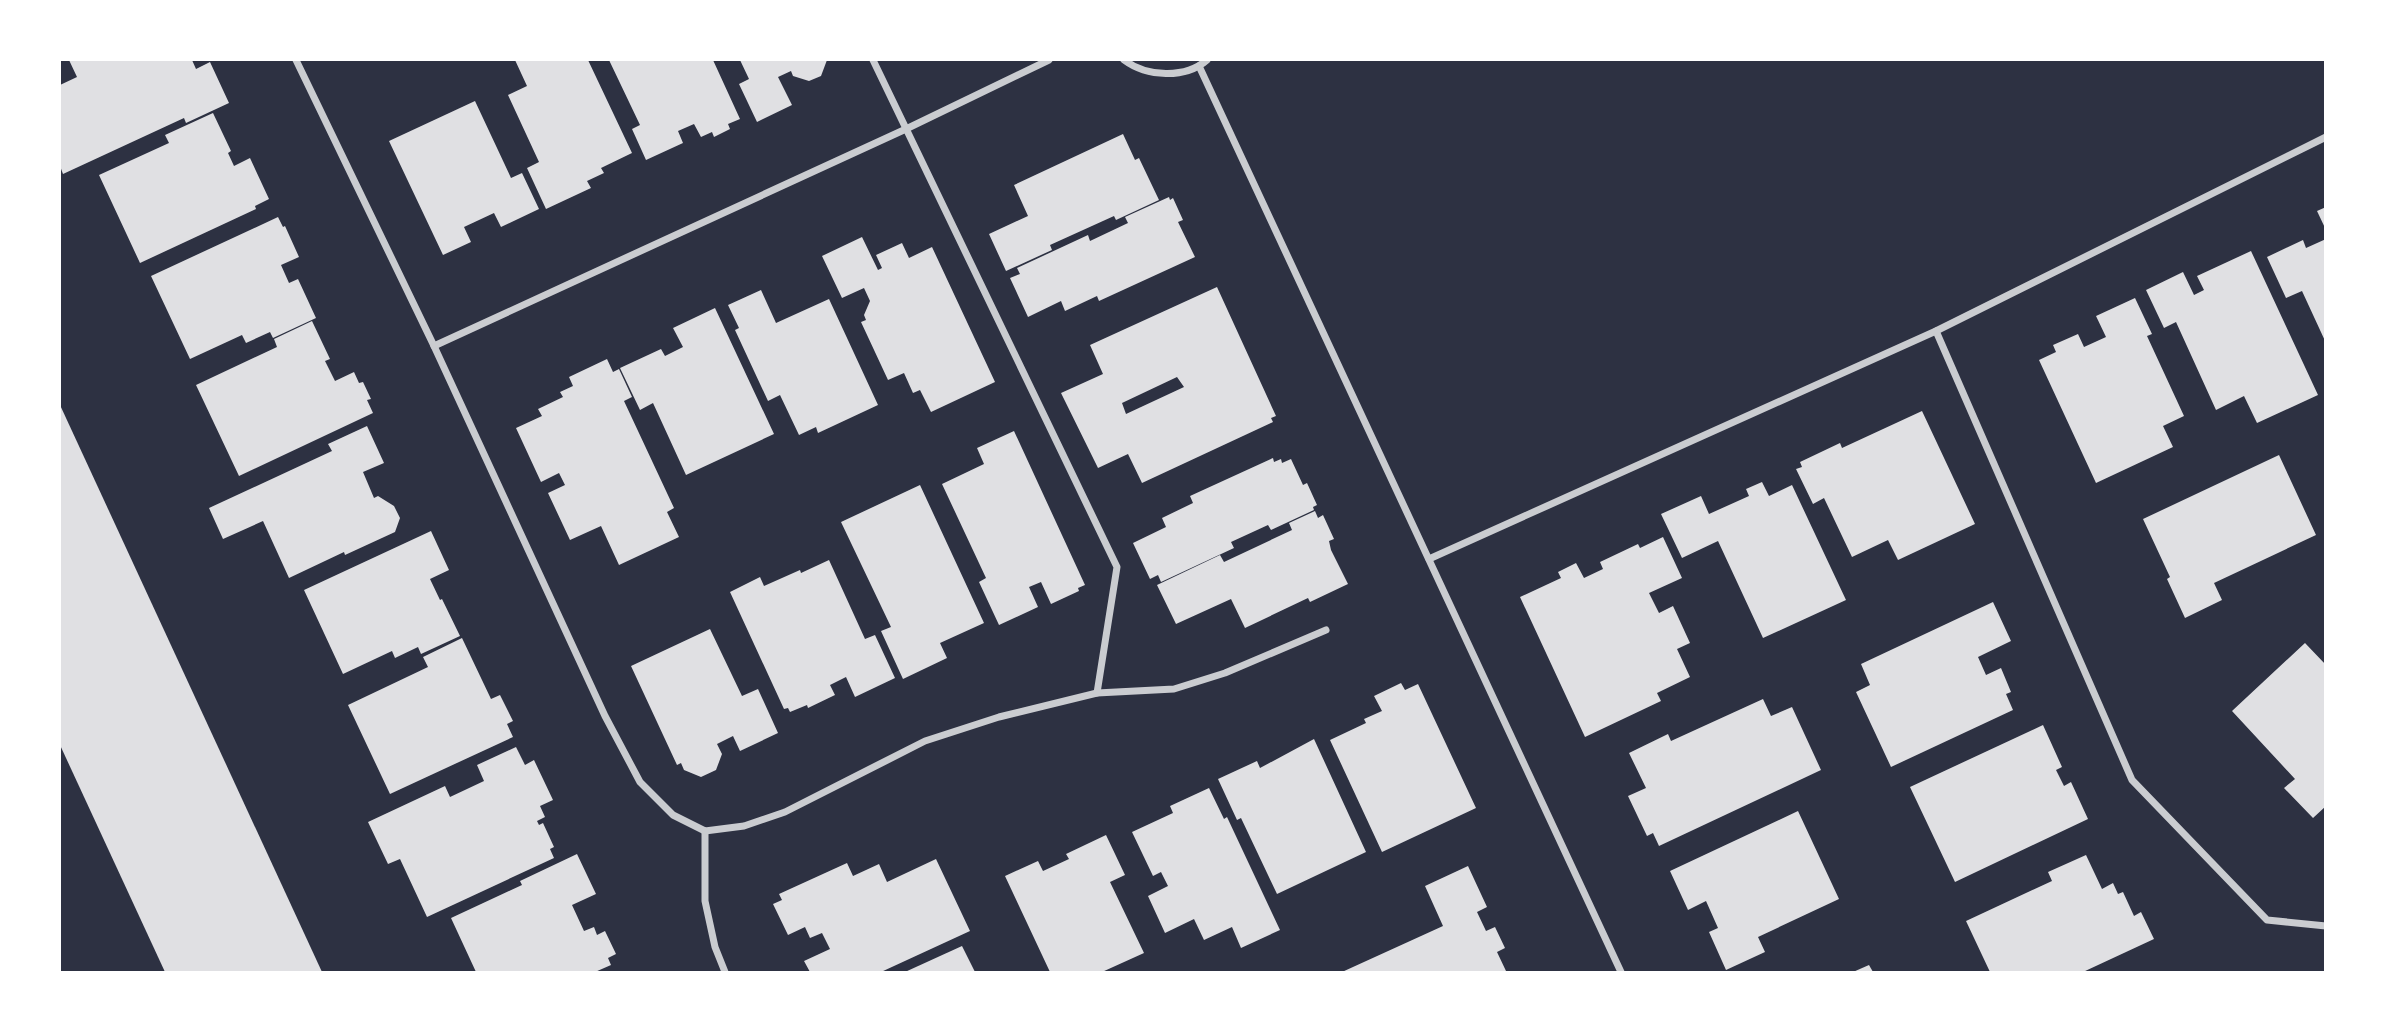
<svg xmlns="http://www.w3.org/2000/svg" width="2385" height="1032" font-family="'Archivo Narrow',sans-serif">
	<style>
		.building { fill: #e0e0e3; fill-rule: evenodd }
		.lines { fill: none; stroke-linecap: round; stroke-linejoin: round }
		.minor { stroke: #caccd0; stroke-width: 7 }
	</style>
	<rect width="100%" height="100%" fill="#2d3142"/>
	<g class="building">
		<polygon points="69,60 192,60 196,69 210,62 229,103 186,123 184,118 63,174 60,166 60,85 77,77"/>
		<polygon points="515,60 588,60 632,153 601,168 604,173 587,181 591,188 546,209 527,168 539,162 508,95 527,86"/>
		<polygon points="609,60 713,60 740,119 728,124 730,129 714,137 712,132 701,137 694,124 678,131 683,143 646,160 632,129 640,125"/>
		<polygon points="740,60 827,60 821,76 809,81 793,76 791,71 778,77 792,105 757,122 739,84 749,79"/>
		<polygon points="475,101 511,178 522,173 539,209 501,227 494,213 464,227 471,242 443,255 389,141"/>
		<polygon points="213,113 231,151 228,153 234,166 250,158 269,199 255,206 256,209 140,263 99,175 169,143 165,135"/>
		<polygon points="1123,134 1135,160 1139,158 1159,200 1116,220 1114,216 1050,245 1052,250 1006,271 989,234 1028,216 1014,185"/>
		<polygon points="1169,197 1170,200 1173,198 1183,220 1178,222 1195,257 1099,301 1097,296 1065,311 1061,301 1028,317 1010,278 1020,274 1017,268 1088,235 1090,241 1128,223 1125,217"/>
		<polygon points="2326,207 2326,230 2317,211"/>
		<polygon points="278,217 283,227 285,226 299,257 281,265 289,283 298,279 316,318 273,338 270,332 246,343 242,335 190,359 151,276"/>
		<polygon points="862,237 878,270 882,268 876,255 902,243 909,258 932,247 995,382 931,412 920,390 913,393 904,373 888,380 861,322 866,320 864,315 870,301 864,288 842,298 822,256"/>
		<polygon points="2326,239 2326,343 2302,291 2286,298 2267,257 2303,240 2306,248"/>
		<polygon points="2251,251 2318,395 2257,423 2244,396 2216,410 2176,322 2164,328 2146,290 2183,272 2194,295 2204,290 2197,276"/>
		<path d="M1217,287l59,129 -5,2 2,4 -131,61 -14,-29 -30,14 -37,-75 42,-19 -13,-29zM1177,377l7,10 -58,27 -4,-11z"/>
		<polygon points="761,290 776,323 829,299 878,405 818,433 816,427 799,435 780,395 768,401 735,330 739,328 728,305"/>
		<polygon points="2135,298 2152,334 2147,336 2184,416 2163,426 2173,447 2096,483 2039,360 2056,352 2053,345 2078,334 2084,347 2106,337 2096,316"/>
		<polygon points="715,308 774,434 686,475 653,403 640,410 620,368 661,349 665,356 683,347 673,328"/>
		<polygon points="312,321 330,359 325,361 335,381 354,372 359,383 363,382 371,399 367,400 373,413 239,476 196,385 277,347 274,339"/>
		<polygon points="607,359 613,372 619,369 632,397 624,401 674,508 667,512 679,537 619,565 601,526 570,540 548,493 565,485 559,473 541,482 516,428 542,416 538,409 563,397 560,392 573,386 569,377"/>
		<polygon points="60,405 322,972 165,972 60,745"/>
		<polygon points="1922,411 1975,524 1898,560 1888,540 1852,557 1824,498 1813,504 1796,469 1802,467 1800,462 1840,443 1842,448"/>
		<polygon points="367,426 384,463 363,472 374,498 378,496 394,506 400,518 395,532 345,555 344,552 289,578 263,521 223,539 209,508 332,451 328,444"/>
		<polygon points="1014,431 1085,585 1078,588 1079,591 1051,604 1041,582 1029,587 1038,607 999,625 979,582 986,578 942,484 984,464 977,448"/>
		<polygon points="2279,455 2316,535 2214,583 2222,600 2185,618 2167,579 2170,577 2143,519"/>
		<polygon points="1273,458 1274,462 1281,459 1282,463 1291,459 1303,485 1307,483 1317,505 1313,507 1314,510 1271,530 1268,525 1231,542 1234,548 1161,582 1158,575 1150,579 1133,543 1166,527 1162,518 1193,503 1190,496"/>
		<polygon points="1762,482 1769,496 1792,485 1846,600 1763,638 1718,541 1682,558 1661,514 1701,496 1709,514 1749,496 1746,489"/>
		<polygon points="920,485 984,623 940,643 947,658 903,679 881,631 891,627 841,522"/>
		<polygon points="1315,511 1318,518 1323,515 1334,539 1329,541 1331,550 1348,584 1310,602 1308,598 1245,628 1231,599 1176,624 1157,585 1220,555 1224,562 1292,530 1289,523"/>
		<polygon points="431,531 449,570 430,579 440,600 442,599 460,636 421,654 418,647 395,658 392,651 343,674 304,590"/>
		<polygon points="1663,537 1682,578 1649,593 1659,613 1673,606 1690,643 1677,649 1690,677 1657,693 1661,701 1585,737 1520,597 1561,578 1558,572 1576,563 1584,578 1603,569 1600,562 1638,544 1640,548"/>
		<polygon points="829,560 865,639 875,635 895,678 855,697 846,677 830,685 835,695 808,708 807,705 790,712 788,708 784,709 730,592 760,577 764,586 800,570 801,573"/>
		<polygon points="1993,602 2011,641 1978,657 1986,675 2001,668 2011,692 2006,694 2013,710 1891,767 1856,692 1870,685 1861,664"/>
		<polygon points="710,629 742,696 758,689 778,733 740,751 733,736 717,744 722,754 716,770 701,777 684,770 681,763 677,765 631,666"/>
		<polygon points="462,638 491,699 500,695 513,721 507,724 513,737 390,794 348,705 428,667 423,657"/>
		<polygon points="2305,643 2326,665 2326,806 2313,818 2284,788 2295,779 2232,711"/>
		<polygon points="1401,683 1405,690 1418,684 1476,808 1382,852 1330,740 1366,723 1364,719 1382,711 1374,696"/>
		<polygon points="1763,699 1771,716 1792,707 1821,770 1659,846 1653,833 1647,836 1628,796 1646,788 1629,753 1668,734 1671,741"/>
		<polygon points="2043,725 2062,767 2056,770 2064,786 2071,782 2088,819 1955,882 1910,787"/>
		<polygon points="1314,739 1366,852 1277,894 1241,818 1237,820 1218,779 1257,761 1260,768"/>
		<polygon points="516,747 525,765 534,760 553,800 540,806 545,817 537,821 539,825 543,823 554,847 550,849 554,858 427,917 400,859 388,864 368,822 445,786 450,797 484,781 477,765"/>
		<polygon points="1209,788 1224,819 1227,817 1280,930 1241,948 1232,927 1204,940 1194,919 1165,933 1148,896 1168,886 1161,872 1153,876 1132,832 1173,813 1170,806"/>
		<polygon points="1798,811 1839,899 1758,937 1765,952 1726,970 1709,932 1718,928 1706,901 1688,910 1670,871"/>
		<polygon points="1106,835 1125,875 1110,882 1144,953 1102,972 1050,972 1005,876 1038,861 1043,871 1069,859 1066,854"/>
		<polygon points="577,854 596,894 572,905 584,931 594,927 597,935 605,931 616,954 608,958 611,965 595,972 476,972 451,918 522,885 520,881"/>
		<polygon points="2086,855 2102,889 2113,883 2118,894 2123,892 2134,916 2141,912 2154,939 2083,972 1990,972 1966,921 2052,881 2048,872"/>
		<polygon points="936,859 970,931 881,972 810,972 804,961 830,949 822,933 810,938 805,927 788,935 773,904 782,900 779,894 847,863 853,876 879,864 887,882"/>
		<polygon points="1468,866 1487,907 1477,912 1486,931 1495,927 1505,948 1497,952 1506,971 1342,972 1443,926 1425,886"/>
		<polygon points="962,946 975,972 905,972"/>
		<polygon points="1869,965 1873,972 1853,972"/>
	</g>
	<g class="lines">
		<g class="minor">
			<polyline points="296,60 434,346 605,716 640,782 673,815 705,831 744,826 785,812 925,741 999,717 1097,693 1174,689 1225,673 1326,630"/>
			<polyline points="873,60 1117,567 1097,693"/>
			<path d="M1124,60c23,17 61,19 83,0"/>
			<polyline points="1199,66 1621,972"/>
			<polyline points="1936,331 2132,780 2267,920 2326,926"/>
			<polyline points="434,346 906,129 1049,60"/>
			<polyline points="1429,559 1936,331 2326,137"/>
			<polyline points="705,831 705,901 715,947 725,972"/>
		</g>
	</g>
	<rect width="2385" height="1032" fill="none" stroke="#ffffff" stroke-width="122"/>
</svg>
